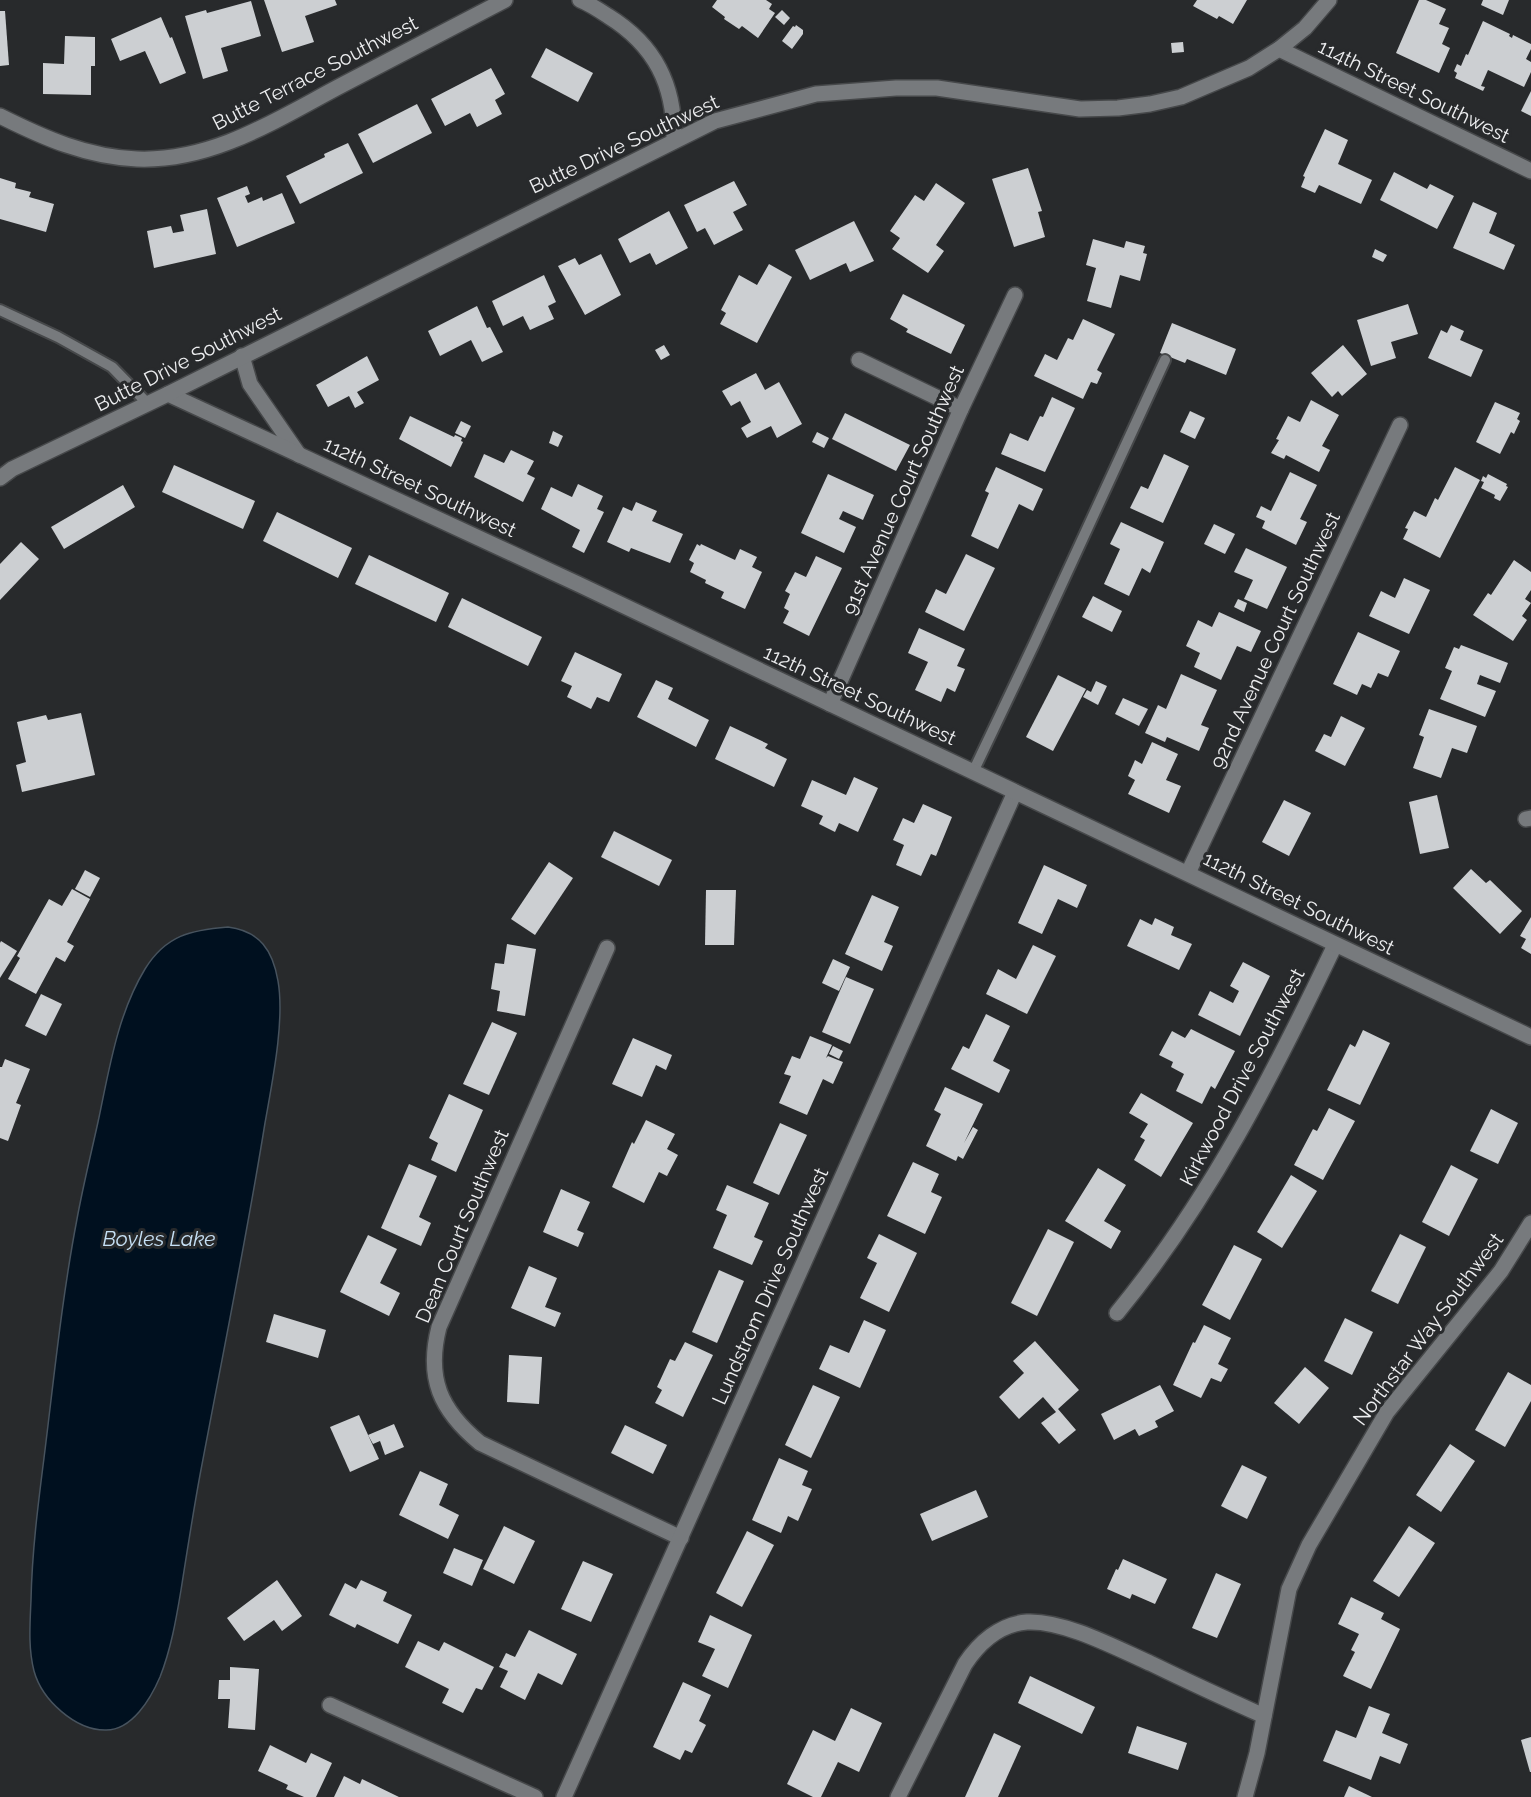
<svg xmlns="http://www.w3.org/2000/svg" width="1531" height="1797" font-family="Raleway,sans-serif">
	<style>
		.water { fill: #00101f; stroke: #47535e; stroke-width: 1.5 }
		.building { fill: #cccfd2 }
		.lines { fill: none; stroke-linecap: round; stroke-linejoin: round }
		.service-casing { stroke: #46484a; stroke-width: 14 }
		.minor-casing { stroke: #46484a; stroke-width: 18 }
		.tertiary-casing { stroke: #46484a; stroke-width: 18 }
		.service { stroke: #777a7d; stroke-width: 10 }
		.minor { stroke: #777a7d; stroke-width: 15 }
		.tertiary { stroke: #777a7d; stroke-width: 15 }
		.labels { text-anchor: middle; stroke-width: 6; stroke-linejoin: round; paint-order: stroke }
		.street-label { font-size: 20px; fill: #edeef0; stroke: #282a2c }
		.water-label { font-size: 21px; font-style: italic; fill: #c6e0f5; stroke: #282a2c }
	</style>
	<rect width="100%" height="100%" fill="#282a2c"/>
	<path class="water" d="M228,927c32,4 45,24 50,54 7,40 -6,102 -13,142 -19,118 -43,235 -65,352 -7,38 -13,77 -19,115 -5,30 -10,59 -21,87 -9,21 -28,54 -55,53 -30,0 -63,-30 -71,-59 -6,-23 -4,-47 -3,-71 1,-48 7,-95 13,-142 10,-80 18,-161 33,-239 6,-33 14,-65 21,-97 11,-51 19,-107 47,-153 21,-34 46,-39 83,-42z"/>
	<g class="building">
		<polygon points="264,0 335,0 337,5 305,16 314,42 282,52"/>
		<polygon points="717,0 766,0 772,4 769,9 775,13 758,38 742,26 739,29 724,19 725,17 712,7"/>
		<polygon points="1197,0 1247,0 1233,24 1219,16 1217,19 1193,6"/>
		<polygon points="1419,0 1426,0 1446,9 1439,24 1449,28 1442,44 1450,48 1439,73 1396,53"/>
		<polygon points="1483,0 1509,0 1503,15 1481,5"/>
		<polygon points="251,1 261,36 221,48 228,71 203,79 185,16 206,10 207,13"/>
		<polygon points="782,10 790,18 784,25 775,17"/>
		<polygon points="0,11 5,11 9,65 0,66"/>
		<polygon points="161,17 170,38 172,37 186,73 160,84 145,51 120,61 111,39"/>
		<polygon points="1483,21 1510,34 1509,36 1512,38 1513,35 1531,44 1531,49 1526,59 1531,62 1531,72 1524,87 1488,70 1481,86 1485,87 1483,91 1455,78 1457,73 1454,71 1457,64 1461,66 1466,54 1468,55"/>
		<polygon points="796,25 803,30 803,34 792,49 782,41 793,26 795,27"/>
		<polygon points="65,36 95,37 95,66 91,66 91,95 43,94 43,63 64,64"/>
		<polygon points="1183,42 1184,52 1172,53 1171,43"/>
		<polygon points="546,48 593,73 578,102 531,77"/>
		<polygon points="491,68 505,94 495,100 502,114 477,127 470,113 445,126 431,99"/>
		<polygon points="1531,91 1531,116 1521,111"/>
		<polygon points="417,104 432,133 373,163 358,134"/>
		<polygon points="1325,129 1348,140 1338,164 1372,180 1361,204 1319,185 1315,193 1301,187 1305,177 1303,176"/>
		<polygon points="348,143 363,173 300,204 286,176 325,157 324,154"/>
		<polygon points="1028,168 1042,211 1038,212 1045,237 1014,247 992,179"/>
		<polygon points="1394,172 1427,189 1430,184 1454,196 1437,229 1380,200"/>
		<polygon points="0,178 16,183 15,188 31,192 29,197 54,204 46,232 0,219"/>
		<polygon points="734,181 747,205 733,212 743,230 714,245 705,228 697,232 684,205"/>
		<polygon points="936,183 965,203 936,245 944,251 928,273 892,249 900,238 890,231 915,195 924,201"/>
		<polygon points="247,186 250,194 245,196 248,203 262,197 263,201 282,193 295,223 237,247 217,198"/>
		<polygon points="1473,202 1497,213 1489,233 1515,245 1504,270 1453,248"/>
		<polygon points="207,209 216,254 154,268 147,231 171,226 173,233 184,231 180,215"/>
		<polygon points="669,211 688,248 656,265 650,253 630,263 618,239"/>
		<polygon points="854,221 874,261 850,272 846,263 810,280 795,250"/>
		<polygon points="1093,239 1124,248 1126,241 1145,246 1143,253 1147,254 1140,281 1120,275 1111,308 1087,301 1096,268 1086,265"/>
		<polygon points="1375,249 1387,255 1383,262 1372,257"/>
		<polygon points="601,254 621,295 585,315 558,266 575,258 579,265"/>
		<polygon points="769,264 792,277 757,343 720,324 726,313 721,310 739,275 757,285"/>
		<polygon points="544,275 556,302 548,306 554,319 530,330 523,316 503,326 492,301"/>
		<polygon points="903,294 965,325 951,354 906,332 908,329 890,319"/>
		<polygon points="1408,304 1418,334 1391,342 1396,358 1371,366 1357,320"/>
		<polygon points="477,306 487,328 490,327 503,352 482,362 471,340 440,356 428,331"/>
		<polygon points="1083,319 1115,334 1097,370 1102,373 1097,384 1091,382 1083,399 1034,376 1045,354 1057,360 1068,338 1073,340"/>
		<polygon points="1172,323 1236,349 1226,375 1187,359 1185,363 1160,353"/>
		<polygon points="1451,325 1464,331 1460,340 1483,350 1471,377 1428,358 1441,330 1447,333"/>
		<polygon points="664,345 670,355 661,360 655,350"/>
		<polygon points="1343,345 1367,374 1342,396 1338,391 1332,397 1311,373"/>
		<polygon points="367,356 379,380 357,392 364,403 355,408 349,396 328,407 316,385"/>
		<polygon points="756,373 765,390 779,382 802,424 777,438 771,426 747,438 741,428 751,422 740,401 731,406 722,391"/>
		<polygon points="1052,397 1075,408 1045,472 1001,454 1010,433 1028,441 1040,416 1043,417"/>
		<polygon points="1311,400 1339,415 1322,446 1330,450 1319,472 1286,455 1284,459 1271,453 1279,440 1276,439 1288,416 1300,422"/>
		<polygon points="1495,402 1520,413 1517,419 1520,421 1514,434 1511,432 1500,454 1476,442"/>
		<polygon points="1190,411 1205,418 1195,439 1180,432"/>
		<polygon points="845,413 910,445 896,471 832,439"/>
		<polygon points="410,416 454,437 455,435 462,438 461,441 463,442 451,467 399,439"/>
		<polygon points="461,421 471,426 465,438 455,433"/>
		<polygon points="553,431 563,436 558,447 549,443"/>
		<polygon points="817,432 829,438 824,448 812,442"/>
		<polygon points="511,450 534,461 527,474 535,478 523,502 474,477 484,454 504,463"/>
		<polygon points="1164,454 1189,466 1163,523 1130,508 1141,486 1148,489"/>
		<polygon points="174,465 255,501 243,529 162,492"/>
		<polygon points="996,467 1043,489 1033,511 1019,504 998,549 971,536 989,493 985,491"/>
		<polygon points="1455,467 1480,480 1440,558 1403,539 1408,529 1405,528 1414,511 1426,517 1435,498 1438,500"/>
		<polygon points="1290,472 1317,485 1300,519 1307,522 1296,545 1262,528 1265,521 1256,517 1261,506 1271,511"/>
		<polygon points="828,474 874,495 863,520 843,511 839,519 856,527 844,553 801,533"/>
		<polygon points="1488,474 1507,484 1506,486 1508,487 1500,501 1494,498 1495,495 1481,488 1484,482 1481,481 1483,476 1486,478"/>
		<polygon points="578,484 603,496 597,509 604,512 584,553 572,547 580,530 541,509 551,487 572,497"/>
		<polygon points="123,485 135,507 64,549 51,527"/>
		<polygon points="636,502 657,511 652,521 683,534 670,563 631,548 629,552 607,542 623,507 632,511"/>
		<polygon points="277,512 352,548 338,578 263,541"/>
		<polygon points="1121,522 1164,542 1150,573 1142,568 1129,596 1104,584 1120,549 1110,544"/>
		<polygon points="1214,524 1235,534 1225,554 1204,544"/>
		<polygon points="21,542 39,559 0,600 0,564"/>
		<polygon points="697,544 700,546 701,544 735,560 740,549 757,557 752,567 762,572 745,609 721,598 724,592 705,583 706,580 690,572 694,563 689,560"/>
		<polygon points="1246,548 1287,567 1267,609 1244,599 1253,580 1234,572"/>
		<polygon points="966,554 995,568 964,631 925,612 936,589 946,594"/>
		<polygon points="369,555 449,593 436,622 355,584"/>
		<polygon points="816,556 842,568 809,636 783,623 789,611 784,608 790,594 785,591 795,572 806,577"/>
		<polygon points="1514,560 1531,572 1531,590 1525,599 1531,603 1522,616 1527,620 1513,641 1473,615 1488,593 1491,595"/>
		<polygon points="1404,578 1430,590 1409,634 1369,616 1381,591 1395,598"/>
		<polygon points="1093,596 1122,611 1112,632 1082,617"/>
		<polygon points="462,598 542,637 528,666 448,627"/>
		<polygon points="1238,599 1247,603 1244,612 1234,607"/>
		<polygon points="1219,612 1261,631 1251,652 1237,646 1221,680 1194,667 1200,653 1186,646 1198,620 1212,627"/>
		<polygon points="919,628 965,649 957,666 965,669 955,692 947,688 941,702 915,690 928,662 908,653"/>
		<polygon points="1358,632 1400,651 1388,677 1378,673 1371,688 1362,684 1357,695 1333,684"/>
		<polygon points="1461,645 1508,663 1500,683 1480,675 1477,684 1496,691 1485,717 1440,699 1452,671 1445,668 1454,647 1459,649"/>
		<polygon points="575,652 622,674 609,702 597,697 591,709 567,697 572,686 561,681"/>
		<polygon points="1181,674 1217,690 1201,725 1209,728 1199,751 1167,737 1165,742 1145,733 1158,705 1166,709"/>
		<polygon points="1058,675 1086,689 1053,751 1026,737"/>
		<polygon points="656,680 673,688 668,699 709,720 696,747 637,717"/>
		<polygon points="1096,681 1107,686 1098,705 1083,697 1087,690 1091,692"/>
		<polygon points="1123,698 1148,709 1139,726 1115,714"/>
		<polygon points="1429,709 1477,726 1467,753 1452,748 1441,778 1413,768 1424,737 1419,735"/>
		<polygon points="81,713 95,775 22,792 16,765 26,762 17,722 46,715 48,720"/>
		<polygon points="1341,716 1365,728 1345,766 1315,751 1324,734 1331,737"/>
		<polygon points="730,726 768,744 765,748 787,759 774,787 715,759"/>
		<polygon points="1152,742 1178,754 1166,780 1181,786 1169,813 1128,794 1135,780 1128,776 1135,760 1142,764"/>
		<polygon points="854,777 878,788 858,832 839,823 835,832 819,824 823,816 801,806 812,780 846,795"/>
		<polygon points="1437,795 1449,848 1420,854 1409,802"/>
		<polygon points="1284,800 1311,813 1289,856 1262,842"/>
		<polygon points="923,804 952,817 936,856 931,854 921,876 896,865 904,845 893,840 903,818 914,823"/>
		<polygon points="614,831 672,860 659,886 601,857"/>
		<polygon points="549,862 573,878 535,935 511,919"/>
		<polygon points="1044,865 1087,885 1077,908 1058,899 1042,934 1018,923"/>
		<polygon points="1471,869 1486,883 1490,880 1522,911 1500,934 1453,888"/>
		<polygon points="85,870 100,878 90,897 75,889"/>
		<polygon points="72,889 90,899 67,942 74,946 65,962 56,957 36,994 8,979 20,958 17,956 49,899 62,906"/>
		<polygon points="706,890 736,890 734,945 705,945"/>
		<polygon points="872,895 899,907 884,942 893,946 882,971 845,954"/>
		<polygon points="1531,917 1531,954 1521,948 1526,939 1520,936"/>
		<polygon points="1155,918 1174,927 1171,935 1192,944 1179,970 1127,946 1140,919 1152,925"/>
		<polygon points="1,941 17,951 0,978 0,943"/>
		<polygon points="507,944 536,949 525,1016 497,1011 500,991 491,989 495,963 504,964"/>
		<polygon points="1033,945 1056,956 1027,1014 986,994 998,969 1016,979"/>
		<polygon points="833,959 850,967 839,991 822,983"/>
		<polygon points="1243,962 1270,976 1240,1036 1198,1015 1210,991 1233,1003 1239,991 1230,986"/>
		<polygon points="846,977 874,989 850,1044 822,1032"/>
		<polygon points="41,994 62,1004 46,1036 25,1026"/>
		<polygon points="986,1014 1010,1026 993,1061 1010,1070 999,1093 951,1069 963,1046 969,1049"/>
		<polygon points="492,1022 517,1033 489,1095 463,1084"/>
		<polygon points="1191,1029 1235,1051 1215,1089 1211,1086 1202,1104 1176,1091 1184,1074 1171,1067 1173,1062 1159,1055 1172,1031 1185,1038"/>
		<polygon points="1363,1030 1390,1043 1360,1105 1327,1090 1350,1044 1355,1047"/>
		<polygon points="810,1036 832,1045 826,1058 828,1056 843,1062 833,1084 823,1079 807,1115 779,1103 791,1076 784,1074 792,1056 800,1059"/>
		<polygon points="633,1038 672,1055 666,1070 656,1065 642,1097 612,1084"/>
		<polygon points="833,1046 843,1051 839,1059 829,1054"/>
		<polygon points="5,1059 30,1069 16,1103 21,1105 8,1141 0,1138 0,1067 2,1067"/>
		<polygon points="945,1087 983,1104 964,1143 973,1127 978,1130 963,1159 958,1156 956,1161 926,1146 941,1114 934,1110"/>
		<polygon points="1141,1093 1193,1123 1161,1177 1134,1160 1145,1140 1140,1137 1148,1124 1129,1113"/>
		<polygon points="449,1094 483,1110 456,1172 431,1160 438,1143 429,1138"/>
		<polygon points="1329,1108 1355,1121 1323,1180 1294,1165 1313,1129 1317,1131"/>
		<polygon points="1491,1109 1518,1123 1498,1164 1470,1151"/>
		<polygon points="646,1120 675,1134 667,1149 678,1155 667,1176 659,1172 644,1203 612,1187 632,1142 634,1144"/>
		<polygon points="780,1123 807,1135 779,1195 753,1183"/>
		<polygon points="913,1162 939,1174 931,1192 942,1197 925,1234 887,1216"/>
		<polygon points="409,1164 437,1176 419,1217 431,1223 421,1246 381,1228"/>
		<polygon points="1451,1165 1478,1179 1449,1236 1422,1222"/>
		<polygon points="1098,1168 1126,1185 1104,1221 1121,1231 1111,1249 1065,1221"/>
		<polygon points="1291,1175 1317,1191 1282,1248 1257,1232"/>
		<polygon points="727,1185 769,1203 754,1237 763,1241 752,1265 713,1248 727,1215 716,1210"/>
		<polygon points="561,1189 590,1202 577,1230 584,1233 578,1247 543,1232"/>
		<polygon points="1048,1229 1074,1242 1037,1316 1011,1303"/>
		<polygon points="879,1234 917,1253 889,1312 860,1298 877,1263 867,1258"/>
		<polygon points="1400,1234 1426,1247 1398,1304 1371,1291"/>
		<polygon points="368,1235 397,1249 380,1283 400,1293 389,1316 340,1292"/>
		<polygon points="1234,1245 1262,1259 1230,1320 1202,1305"/>
		<polygon points="529,1266 557,1278 545,1307 561,1313 555,1327 511,1308"/>
		<polygon points="719,1270 744,1281 717,1343 692,1332"/>
		<polygon points="274,1314 326,1330 318,1358 266,1342"/>
		<polygon points="1345,1318 1373,1332 1352,1375 1324,1361"/>
		<polygon points="864,1320 886,1330 860,1388 819,1369 830,1345 849,1353"/>
		<polygon points="1204,1325 1231,1338 1218,1364 1228,1369 1221,1382 1211,1378 1201,1398 1173,1385 1193,1342 1195,1343"/>
		<polygon points="1035,1341 1079,1390 1058,1409 1076,1430 1059,1444 1041,1423 1056,1412 1043,1397 1019,1419 999,1397 1024,1373 1013,1361"/>
		<polygon points="685,1342 713,1355 683,1417 655,1403 662,1390 657,1387 670,1359 675,1361"/>
		<polygon points="509,1355 542,1357 539,1404 507,1402"/>
		<polygon points="1305,1367 1329,1388 1299,1424 1274,1403"/>
		<polygon points="1508,1372 1531,1385 1531,1401 1505,1447 1475,1430"/>
		<polygon points="813,1385 840,1397 811,1458 785,1445"/>
		<polygon points="1160,1385 1174,1411 1155,1421 1158,1427 1139,1436 1135,1429 1114,1440 1101,1414"/>
		<polygon points="359,1415 379,1459 350,1472 330,1427"/>
		<polygon points="394,1424 404,1447 385,1455 380,1441 373,1444 368,1435"/>
		<polygon points="625,1425 667,1445 653,1474 611,1453"/>
		<polygon points="1450,1444 1475,1461 1441,1512 1416,1495"/>
		<polygon points="779,1458 808,1471 802,1485 812,1489 798,1521 788,1516 781,1533 752,1520"/>
		<polygon points="1242,1465 1267,1477 1247,1519 1221,1506"/>
		<polygon points="420,1471 448,1484 439,1505 459,1515 448,1539 399,1515"/>
		<polygon points="976,1490 988,1517 932,1541 920,1514"/>
		<polygon points="504,1526 535,1541 514,1584 483,1569"/>
		<polygon points="1409,1526 1435,1543 1399,1597 1373,1581"/>
		<polygon points="747,1531 774,1545 742,1607 716,1593"/>
		<polygon points="454,1548 483,1560 472,1586 443,1573"/>
		<polygon points="1123,1559 1167,1579 1155,1604 1132,1594 1130,1599 1107,1589 1116,1569 1118,1570"/>
		<polygon points="583,1561 613,1574 591,1622 561,1609"/>
		<polygon points="1216,1573 1241,1584 1217,1638 1192,1628"/>
		<polygon points="277,1580 302,1616 282,1631 274,1620 244,1641 227,1618"/>
		<polygon points="361,1580 387,1592 383,1601 412,1615 398,1644 357,1624 355,1628 329,1615 345,1583 356,1589"/>
		<polygon points="1351,1597 1384,1613 1381,1619 1400,1629 1371,1689 1343,1676 1355,1652 1351,1650 1359,1634 1338,1624"/>
		<polygon points="710,1615 752,1635 728,1688 702,1676 715,1649 698,1642"/>
		<polygon points="529,1630 577,1654 562,1685 538,1673 525,1700 500,1687 508,1671 499,1667 506,1653 515,1657"/>
		<polygon points="418,1641 439,1651 444,1642 494,1667 482,1690 476,1688 463,1713 442,1703 449,1689 405,1667"/>
		<polygon points="230,1667 259,1669 255,1730 228,1728 230,1699 218,1699 219,1680 230,1680"/>
		<polygon points="1030,1676 1095,1707 1082,1734 1018,1703"/>
		<polygon points="683,1682 711,1695 699,1721 706,1725 692,1753 685,1750 680,1760 653,1747"/>
		<polygon points="1369,1706 1390,1714 1382,1733 1408,1744 1400,1764 1380,1756 1371,1780 1323,1761 1336,1730 1356,1738"/>
		<polygon points="851,1708 882,1723 859,1772 838,1762 821,1797 813,1797 787,1784 813,1730 835,1741"/>
		<polygon points="1137,1726 1187,1743 1178,1770 1128,1753"/>
		<polygon points="994,1733 1021,1746 998,1797 965,1797"/>
		<polygon points="1531,1737 1531,1772 1530,1772 1521,1740"/>
		<polygon points="270,1745 306,1763 311,1753 332,1763 316,1797 304,1797 286,1789 288,1785 258,1771"/>
		<polygon points="344,1776 360,1784 362,1779 399,1797 334,1797"/>
		<polygon points="1349,1786 1372,1797 1344,1797"/>
	</g>
	<g class="lines">
		<defs>
			<g id="service">
				<polyline points="0,310 58,337 112,367 148,404"/>
				<polyline points="973,772 1034,644 1165,360"/>
			</g>
			<g id="minor">
				<path d="M580,0c10,4 19,10 28,16 47,29 67,69 66,124"/>
				<polyline points="1279,49 1531,171"/>
				<path d="M0,116c44,22 87,41 137,43 77,3 142,-41 207,-75 54,-28 107,-56 161,-84"/>
				<polyline points="859,360 961,409"/>
				<polyline points="830,704 961,409 1015,295"/>
				<polyline points="1526,819 1531,818"/>
				<polyline points="1188,873 1400,425"/>
				<path d="M607,948l-168,379c-13,51 1,83 41,116l201,95"/>
				<path d="M1117,1313c92,-112 156,-238 218,-368"/>
				<polyline points="330,1705 535,1797"/>
				<polyline points="564,1797 1015,792"/>
				<path d="M898,1797l67,-133c14,-21 35,-40 62,-42 37,-2 91,27 125,42 37,18 74,35 112,52"/>
				<polyline points="1245,1797 1257,1753 1289,1589 1309,1545 1387,1412 1501,1271 1531,1223"/>
			</g>
			<g id="tertiary">
				<polyline points="242,356 250,384 299,455"/>
				<polyline points="168,394 578,584 1531,1037"/>
				<polyline points="0,478 12,469 168,394 715,121 816,94 896,88 937,88 1080,109 1118,108 1150,104 1181,97 1249,68 1279,49 1305,28 1329,0"/>
			</g>
		</defs>
		<use href="#service" class="service-casing"/>
		<use href="#minor" class="minor-casing"/>
		<use href="#tertiary" class="tertiary-casing"/>
		<use href="#service" class="service"/>
		<use href="#minor" class="minor"/>
		<use href="#tertiary" class="tertiary"/>
	</g>
	<g class="labels">
		<g class="street-label">
			<text transform="translate(315 73) rotate(-27)" y="7">Butte Terrace Southwest</text>
			<text transform="translate(1414 91) rotate(26)" y="7">114th Street Southwest</text>
			<text transform="translate(624 144) rotate(-25)" y="7">Butte Drive Southwest</text>
			<text transform="translate(188 359) rotate(-27)" y="7">Butte Drive Southwest</text>
			<text transform="translate(420 487) rotate(25)" y="7">112th Street Southwest</text>
			<text transform="translate(903 490) rotate(-66)" y="7">91st Avenue Court Southwest</text>
			<text transform="translate(1275 640) rotate(-65)" y="7">92nd Avenue Court Southwest</text>
			<text transform="translate(860 695) rotate(25)" y="7">112th Street Southwest</text>
			<text transform="translate(1299 903) rotate(26)" y="7">112th Street Southwest</text>
			<text transform="translate(1242 1077) rotate(-62)" y="7">Kirkwood Drive Southwest</text>
			<text transform="translate(462 1226) rotate(-67)" y="7">Dean Court Southwest</text>
			<text transform="translate(770 1286) rotate(-66)" y="7">Lundstrom Drive Southwest</text>
			<text transform="translate(1428 1329) rotate(-53)" y="7">Northstar Way Southwest</text>
		</g>
		<g class="water-label">
			<text x="159" y="1246">Boyles Lake</text>
		</g>
	</g>
</svg>
